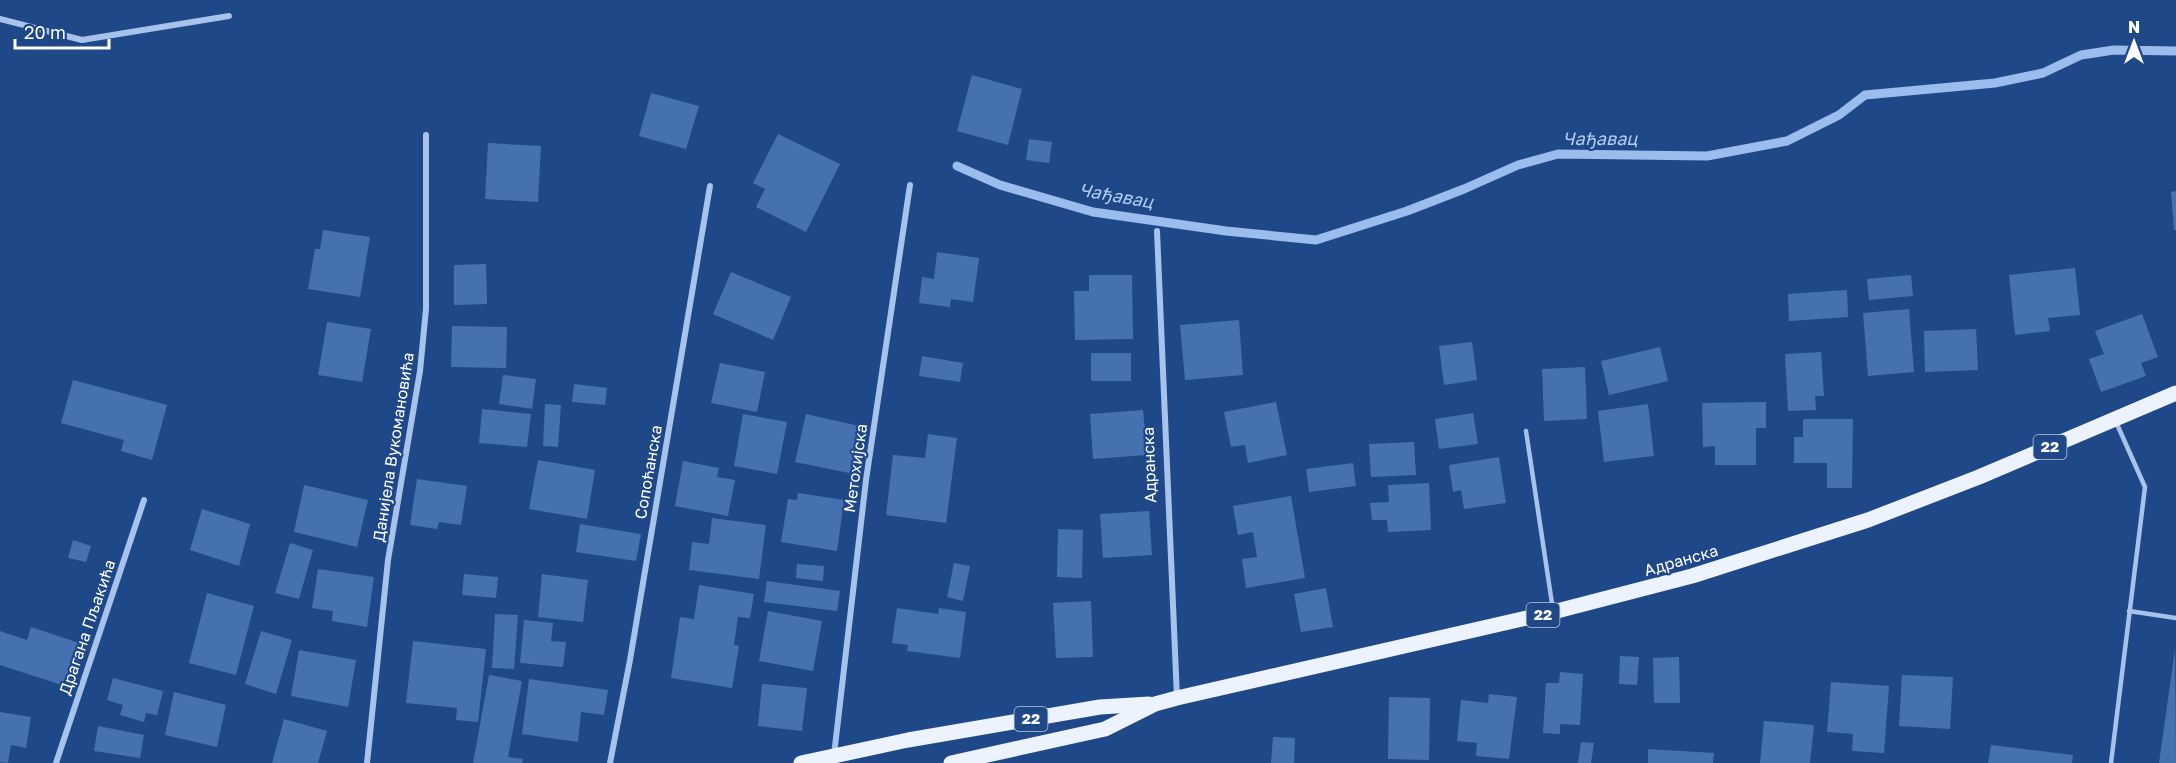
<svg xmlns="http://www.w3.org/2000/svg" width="2176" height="763" font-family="'Golos Text',sans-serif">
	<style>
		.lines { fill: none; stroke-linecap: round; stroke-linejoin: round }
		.stream { stroke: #9bbded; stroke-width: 9 }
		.building { fill: #4671b1 }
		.lane { stroke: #a8c3eb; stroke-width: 4.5 }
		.street { stroke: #a8c3eb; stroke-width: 6 }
		.primary { stroke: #edf3fe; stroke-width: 15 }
		.labels { text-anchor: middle; stroke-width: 4.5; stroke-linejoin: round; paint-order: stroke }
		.shield { fill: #1e4888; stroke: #bcc8db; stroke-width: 1.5 }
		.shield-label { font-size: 15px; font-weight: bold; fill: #fff }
		.street-label { font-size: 16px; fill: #fff; stroke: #1e4888 }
		.water-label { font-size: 18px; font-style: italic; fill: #b3cdf3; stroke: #1e4888 }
	</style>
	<rect width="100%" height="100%" fill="#1e4888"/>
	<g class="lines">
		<polyline class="stream" points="957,166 1000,185 1093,212 1226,231 1316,240 1407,211 1464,189 1518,165 1558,154 1707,156 1787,141 1839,115 1865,95 1995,83 2043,73 2081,55 2114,50 2176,51"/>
	</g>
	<g class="building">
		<polygon points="972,75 1022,89 1008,145 957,131"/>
		<polygon points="651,93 699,106 686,149 639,136"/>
		<polygon points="778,134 840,164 806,232 756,207 765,189 753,183"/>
		<polygon points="1029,139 1052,142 1049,163 1026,160"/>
		<polygon points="488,143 541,146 538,202 485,199"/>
		<polygon points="2176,191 2176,230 2174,230 2171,192"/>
		<polygon points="323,230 370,237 360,297 308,289 315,249 320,249"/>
		<polygon points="937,252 979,258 973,302 951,299 950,307 919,303 922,277 934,279"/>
		<polygon points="486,264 487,304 454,305 454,265"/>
		<polygon points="2075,268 2080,315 2048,318 2050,331 2015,335 2009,275"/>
		<polygon points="731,272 791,297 773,340 713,314"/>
		<polygon points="1089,275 1132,275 1133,339 1075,340 1074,291 1089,291"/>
		<polygon points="1911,275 1913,296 1869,300 1867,279"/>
		<polygon points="1847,290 1848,317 1789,321 1788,294"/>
		<polygon points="1909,309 1914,372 1868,376 1863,313"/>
		<polygon points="2142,314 2158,357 2141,363 2146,376 2101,392 2089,359 2104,354 2095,331"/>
		<polygon points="1239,320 1243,375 1185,380 1180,325"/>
		<polygon points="327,322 371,329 362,382 318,375"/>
		<polygon points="452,326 507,327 506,368 451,367"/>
		<polygon points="1976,329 1978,370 1925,372 1924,331"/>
		<polygon points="1472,342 1477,380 1444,385 1439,346"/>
		<polygon points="1660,347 1668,381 1609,395 1601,361"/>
		<polygon points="1821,352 1824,396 1815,396 1816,410 1788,411 1785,354"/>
		<rect x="1091" y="353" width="40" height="28"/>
		<polygon points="922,356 963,363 960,382 919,376"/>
		<polygon points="720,363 765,372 757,412 711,403"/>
		<polygon points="1585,367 1587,419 1544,421 1542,369"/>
		<polygon points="503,375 536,379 532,409 499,404"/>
		<polygon points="73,380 167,405 152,460 121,451 124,440 61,423"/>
		<polygon points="574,384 607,388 605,405 572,402"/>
		<polygon points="1276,402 1287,455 1248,463 1245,445 1231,447 1224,412"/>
		<polygon points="1766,402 1766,428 1756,428 1756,465 1715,465 1715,446 1703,447 1702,403"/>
		<polygon points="545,404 561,405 558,447 543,446"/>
		<polygon points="1648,404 1654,456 1604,462 1598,411"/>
		<polygon points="482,409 531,414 527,447 479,443"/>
		<polygon points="1143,410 1147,455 1093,459 1090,414"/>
		<polygon points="1473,413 1478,444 1439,449 1435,419"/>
		<polygon points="743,414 787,422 777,474 734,466"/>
		<polygon points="806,414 864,427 854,474 795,462"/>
		<polygon points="1803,419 1853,419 1852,488 1827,488 1827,463 1794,463 1794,437 1803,437"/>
		<polygon points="928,434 957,438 946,523 886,515 893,455 925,458"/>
		<polygon points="1414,442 1416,475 1371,477 1369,444"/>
		<polygon points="1499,457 1506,503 1464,509 1461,490 1453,492 1449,465"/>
		<polygon points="538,460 595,470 587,519 529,509"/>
		<polygon points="683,461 719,468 717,477 735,480 728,516 675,506"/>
		<polygon points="1353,463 1356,486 1309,492 1306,469"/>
		<polygon points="417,479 467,486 461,525 439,522 437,529 410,525"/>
		<polygon points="1429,483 1431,530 1388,532 1387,520 1372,520 1370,503 1389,502 1388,485"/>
		<polygon points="304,485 368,500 357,547 294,532"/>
		<polygon points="798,493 844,500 837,551 781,542 788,499 797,500"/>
		<polygon points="1291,496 1305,578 1246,588 1242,559 1257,557 1253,532 1238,535 1233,506"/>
		<polygon points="202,509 250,524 239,566 190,550"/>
		<polygon points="1149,511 1152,555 1103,558 1100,514"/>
		<polygon points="712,518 766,525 759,579 689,570 692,542 709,544"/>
		<polygon points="580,524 641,534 636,561 576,552"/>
		<polygon points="1058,529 1083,530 1082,578 1057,577"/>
		<polygon points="73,540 91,546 86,562 68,558"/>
		<polygon points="290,543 313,550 299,599 275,593"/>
		<polygon points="954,563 970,566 963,601 947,597"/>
		<polygon points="797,564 824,566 823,581 796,578"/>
		<polygon points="318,569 374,577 367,627 332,621 333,611 312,608"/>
		<polygon points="464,574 498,577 496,598 462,595"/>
		<polygon points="542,574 588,580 583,622 538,617"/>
		<polygon points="767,581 840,591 837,611 764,602"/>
		<polygon points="699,585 754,594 750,618 738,617 734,645 739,646 732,688 671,678 680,617 694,619"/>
		<polygon points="1326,588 1333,627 1301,632 1294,594"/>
		<polygon points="207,593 254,606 236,675 189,663"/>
		<polygon points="1091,601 1093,657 1056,658 1053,603"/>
		<polygon points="897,608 938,614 939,608 966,612 960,658 907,651 908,645 892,643"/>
		<polygon points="768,611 822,621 813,671 759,661"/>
		<polygon points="495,614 518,615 514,669 492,668"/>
		<polygon points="524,620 553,623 551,641 566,642 563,667 520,663"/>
		<polygon points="31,627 85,645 71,688 0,665 0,631 27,640"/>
		<polygon points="261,631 292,640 276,694 245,684"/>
		<polygon points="413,641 486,649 478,722 456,720 457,708 406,703"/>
		<polygon points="2175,649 2176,763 2159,763"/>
		<polygon points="299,650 356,660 348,707 291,696"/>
		<polygon points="1620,656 1639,657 1637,685 1619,684"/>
		<polygon points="1679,657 1680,703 1654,703 1653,658"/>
		<polygon points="1560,672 1583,674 1580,725 1560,724 1560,734 1543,733 1546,683 1559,683"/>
		<polygon points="489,675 522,681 508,757 523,759 522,763 473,763"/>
		<polygon points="1902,675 1953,677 1950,729 1899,726"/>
		<polygon points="113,678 163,691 157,715 146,713 144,722 120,715 123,705 107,700"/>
		<polygon points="529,679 608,690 604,715 581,712 578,742 522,734"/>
		<polygon points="1831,682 1889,686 1884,753 1852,751 1853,734 1827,732"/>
		<polygon points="762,684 807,688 802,731 758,726"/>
		<polygon points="174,692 226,705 217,747 165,735"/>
		<polygon points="1489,694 1517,697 1509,759 1476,756 1477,743 1457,741 1461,700 1488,703"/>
		<polygon points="1389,697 1430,698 1429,760 1388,759"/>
		<polygon points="0,712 31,717 26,748 11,745 8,763 0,762"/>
		<polygon points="284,719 327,731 318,763 272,763"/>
		<polygon points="1764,721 1814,725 1810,763 1760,763"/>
		<polygon points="98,726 144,735 140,758 94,751"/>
		<polygon points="1273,737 1295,738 1294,763 1271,763"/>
		<polygon points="1581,742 1594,743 1591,763 1578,763"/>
		<polygon points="1991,745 2073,755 2072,763 1988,763"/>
		<polygon points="1648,749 1714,753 1713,763 1648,763"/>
	</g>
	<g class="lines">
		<g class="lane">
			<polyline points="1526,431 1553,610"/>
			<polyline points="2129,611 2176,618"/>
			<polyline points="2111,763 2145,487 2116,422"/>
		</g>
		<g class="street">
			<polyline points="0,19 82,40 229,16"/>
			<polyline points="1157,231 1177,698"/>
			<polyline points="834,755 866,480 910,185"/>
			<polyline points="56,763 144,500"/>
			<polyline points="367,763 388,560 420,371 426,309 426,135"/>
			<polyline points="610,763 630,660 710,186"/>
		</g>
		<g class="primary">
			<polyline points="801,763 908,740 1100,707 1149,704"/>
			<polyline points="951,763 1105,729 1155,704 1177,698 1553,612 1692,576 1868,520 1979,477 2176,393"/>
		</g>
	</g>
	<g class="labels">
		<g class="shield">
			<rect x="2033.5" y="435" width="33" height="24" rx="4.5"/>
			<rect x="1526.5" y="603" width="33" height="24" rx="4.5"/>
			<rect x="1014.5" y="707" width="33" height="24" rx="4.5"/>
		</g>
		<g class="shield-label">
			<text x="2050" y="452">22</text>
			<text x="1543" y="620">22</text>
			<text x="1031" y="724">22</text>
		</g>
		<g class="street-label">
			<text transform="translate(393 447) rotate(-81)" y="6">Данијела Вукомановића</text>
			<text transform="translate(1149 465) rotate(-92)" y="6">Адранска</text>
			<text transform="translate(855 468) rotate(-82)" y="6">Метохијска</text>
			<text transform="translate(648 472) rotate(-80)" y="6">Сопоћанска</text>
			<text transform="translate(1681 560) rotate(-16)" y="6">Адранска</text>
			<text transform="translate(87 627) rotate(-71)" y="6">Драгана Пљакића</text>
		</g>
		<g class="water-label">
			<text x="1600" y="145">Чађавац</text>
			<text transform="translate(1116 196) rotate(10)" y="6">Чађавац</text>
		</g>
	</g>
	<g transform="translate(2134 42)" stroke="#1e4888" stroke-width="4.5" paint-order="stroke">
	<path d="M0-4.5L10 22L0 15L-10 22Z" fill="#ffffff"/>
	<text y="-9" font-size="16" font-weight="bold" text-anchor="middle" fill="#ffffff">N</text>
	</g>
	<path d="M15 39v9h94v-9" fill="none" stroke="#ffffff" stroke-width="3"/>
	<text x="24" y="39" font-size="18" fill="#ffffff" stroke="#1e4888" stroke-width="4.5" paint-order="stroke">20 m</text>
</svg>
